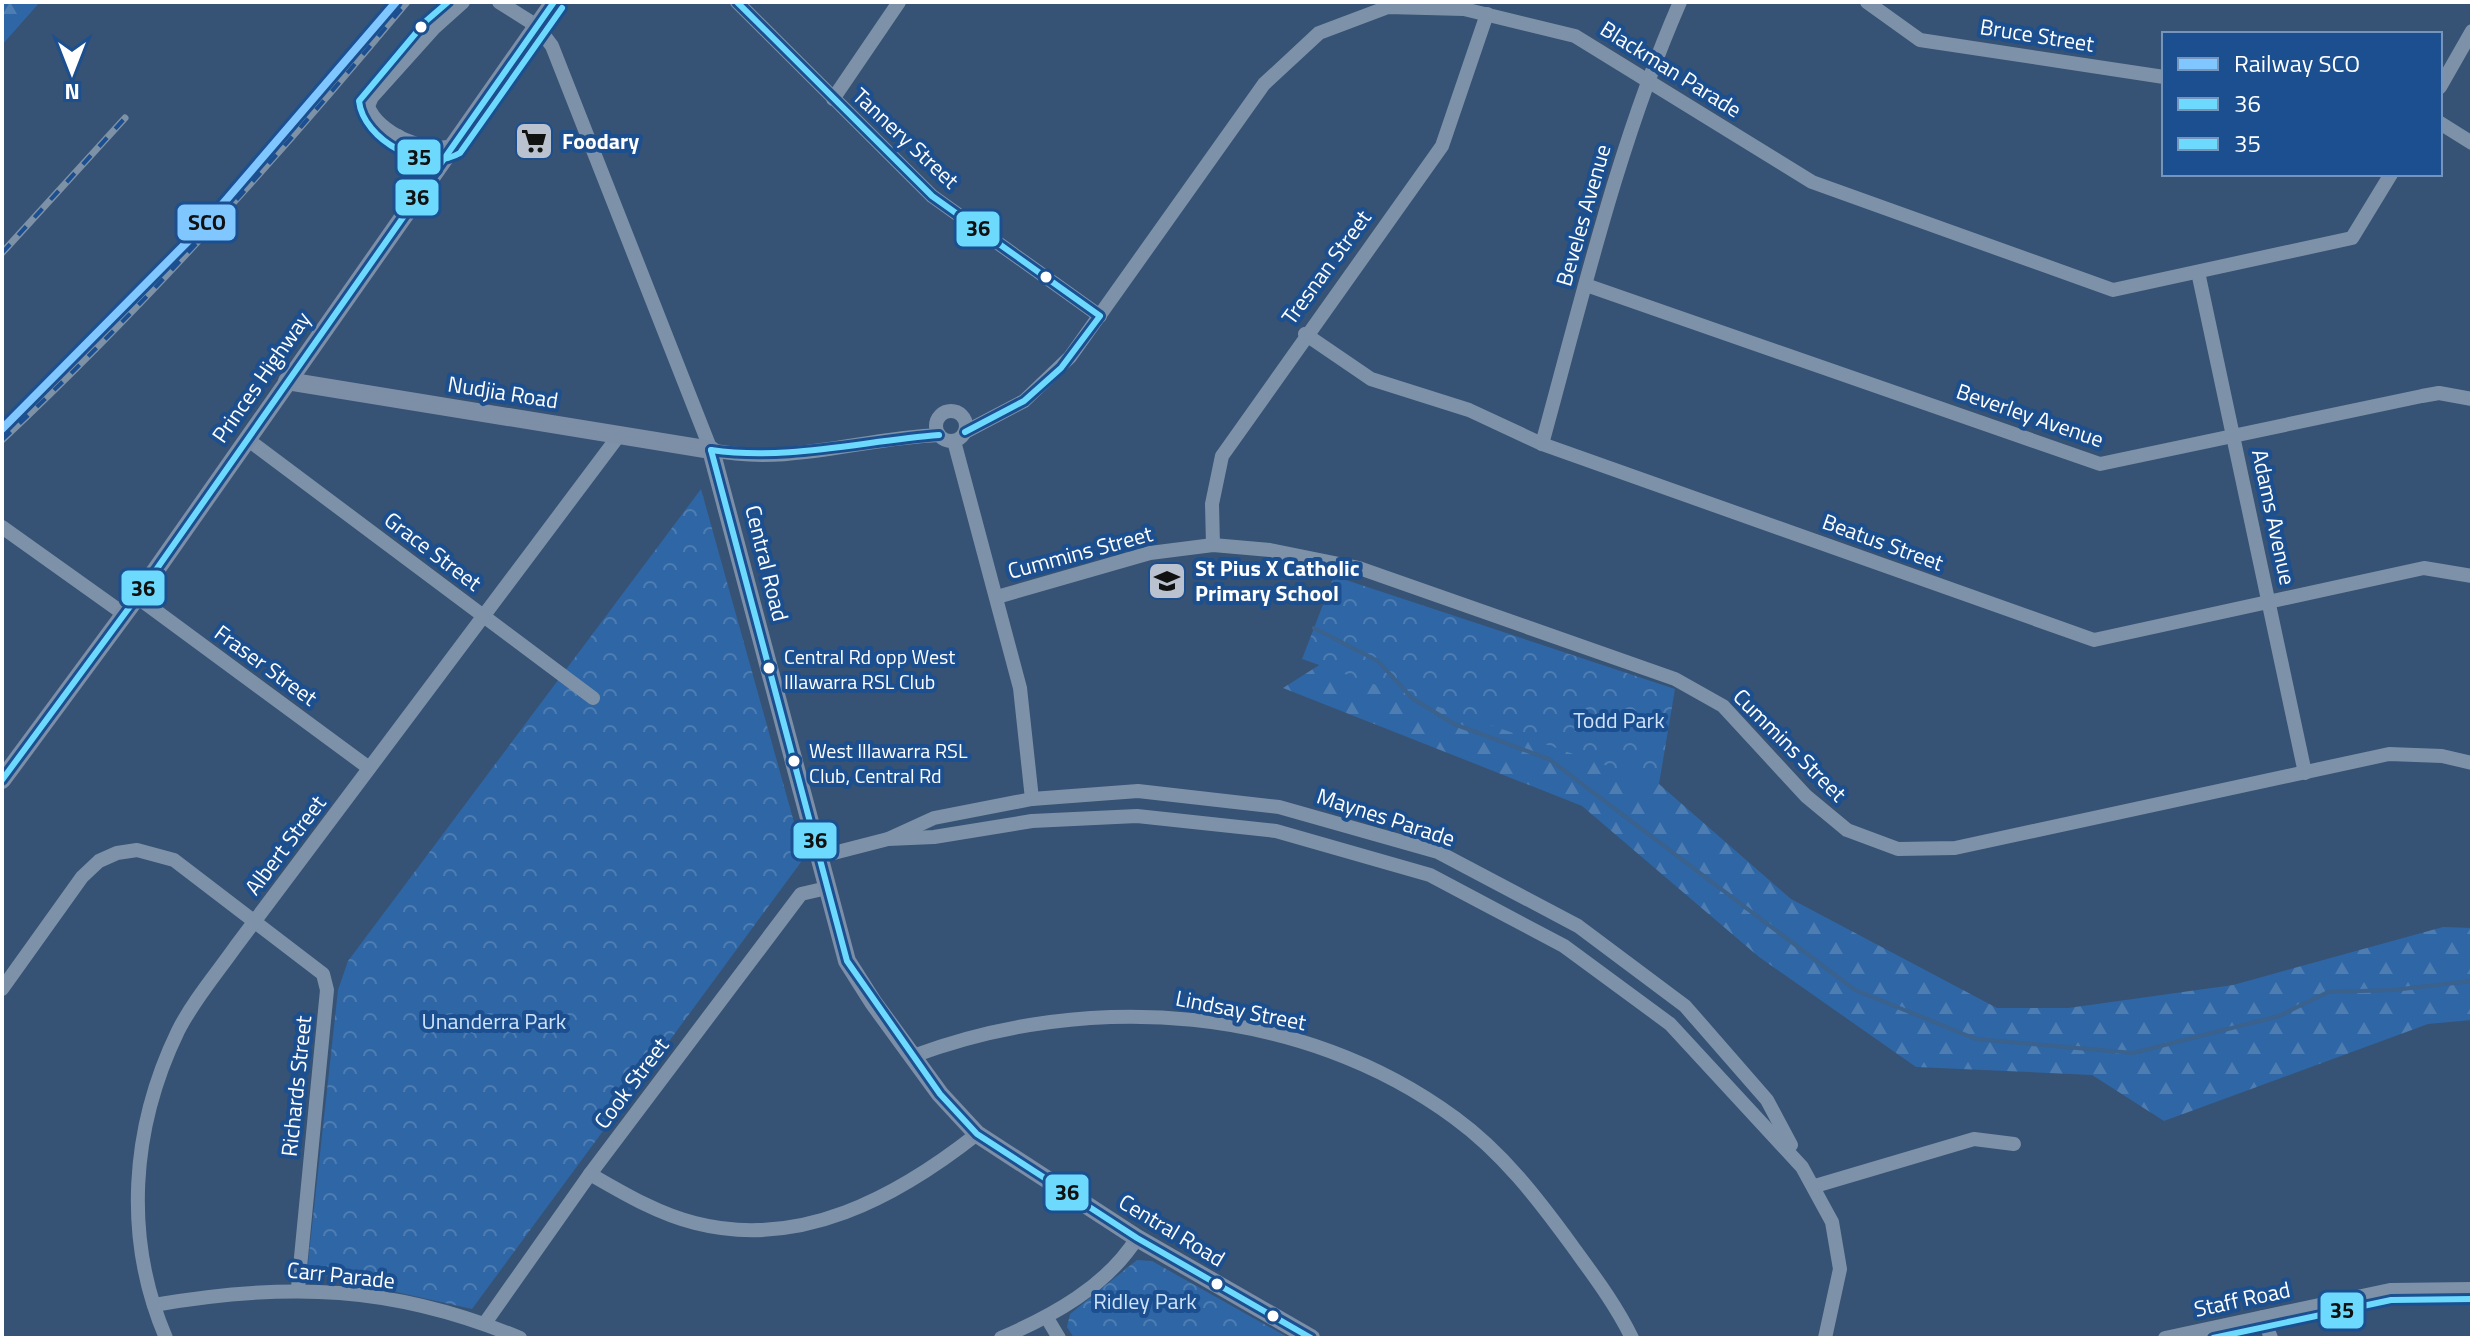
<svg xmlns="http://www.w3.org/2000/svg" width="2474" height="1340" font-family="'Titillium Web',sans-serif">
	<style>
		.forest { fill: url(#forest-firs) }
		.park { fill: url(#park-crowns) }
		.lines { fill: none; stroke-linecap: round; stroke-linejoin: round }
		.stream { stroke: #3b618d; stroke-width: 4 }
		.minor { stroke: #7d92a8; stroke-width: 14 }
		.major { stroke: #7d8ea7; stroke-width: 18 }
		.rail-casing { stroke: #7e92a7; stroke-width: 7 }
		.rail { stroke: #1b4f8f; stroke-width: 4; stroke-dasharray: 12; stroke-linecap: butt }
		.bus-1-casing { stroke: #1b4f8f; stroke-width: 12 }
		.bus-2-casing { stroke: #1b4f8f; stroke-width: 12 }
		.bus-1 { stroke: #6ddafd; stroke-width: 6 }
		.bus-2 { stroke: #6ddafd; stroke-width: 6 }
		.rail-1-casing { stroke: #1b4f8f; stroke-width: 14 }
		.rail-1 { stroke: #80c6ff; stroke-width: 8 }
		.bus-dot { fill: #fff; stroke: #1b4f8f; stroke-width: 3 }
		.labels { text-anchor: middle; stroke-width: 8; stroke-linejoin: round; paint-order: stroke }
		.bus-label { font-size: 20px; fill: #fff; stroke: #1b4f8f; text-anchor: start }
		.street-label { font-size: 22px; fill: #fff; stroke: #1b4f8f }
		.poi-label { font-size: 22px; font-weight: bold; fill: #fff; stroke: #1b4f8f; text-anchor: start }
		.park-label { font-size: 22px; fill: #cfe3fa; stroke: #1b4f8f }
		.line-badge { stroke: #1b4f8f; stroke-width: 3 }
		.pale-badge-label { font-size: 22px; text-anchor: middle; font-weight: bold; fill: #111 }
	</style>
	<defs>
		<pattern id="forest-firs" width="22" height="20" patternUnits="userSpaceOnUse" patternTransform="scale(2)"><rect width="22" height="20" fill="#2f66a5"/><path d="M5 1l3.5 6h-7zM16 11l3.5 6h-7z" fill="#4e7db2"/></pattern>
		<pattern id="park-crowns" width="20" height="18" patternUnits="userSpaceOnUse" patternTransform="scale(2)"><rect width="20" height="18" fill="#2f66a5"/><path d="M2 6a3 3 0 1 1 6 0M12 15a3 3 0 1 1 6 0" fill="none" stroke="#4e7db2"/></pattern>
	</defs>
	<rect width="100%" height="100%" fill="#365274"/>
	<g class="forest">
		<polygon points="2,2 40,2 2,45"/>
		<polygon points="1373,631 1611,687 1659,784 1791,899 1997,1008 2068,1008 2233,985 2443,927 2472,928 2472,1020 2428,1024 2164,1121 2092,1075 1916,1067 1759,957 1582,806 1283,688"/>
	</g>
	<g class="park">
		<polygon points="701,489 804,858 472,1309 307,1272 338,990 348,961"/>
		<polygon points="1334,576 1675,689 1659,784 1302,659"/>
		<polygon points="1137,1260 1152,1261 1289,1338 1074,1338 1067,1327 1070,1314"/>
	</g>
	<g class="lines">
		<polyline class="stream" points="1314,628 1378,661 1412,698 1454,724 1549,759 1855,990 1976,1039 2133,1053 2279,1016 2328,992 2393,990 2472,981"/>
		<g class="minor">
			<path d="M499,2l38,24 15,20 159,404c79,16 150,-12 228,-15"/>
			<polyline points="737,2 932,196 1100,316"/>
			<polyline points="1867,2 1920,40 2164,77"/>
			<polyline points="2440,87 2472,31"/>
			<polyline points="833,99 899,2"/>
			<polyline points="2440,123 2472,143"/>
			<polyline points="398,136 413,165 414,201"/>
			<path d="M452,146c-26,8 -75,-13 -84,-40l4,-9 62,-69 29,-26"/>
			<polyline points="2198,272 2305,773"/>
			<polyline points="1586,285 2100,464 2422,396 2439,393 2472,399"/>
			<polyline points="1305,334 1371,379 1469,410 1542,444 2094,640 2424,568 2472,576"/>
			<circle cx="951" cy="426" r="15"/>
			<polyline points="965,432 1024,401 1070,357 1264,84 1319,33 1388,7 1464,9 1575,36 1812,182 2113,290 2352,238 2391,174"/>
			<polyline points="247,439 593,698"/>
			<polyline points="954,441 1020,688 1032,799"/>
			<path d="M1542,444c41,-149 76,-300 138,-442"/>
			<polyline points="2,527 124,614"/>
			<polyline points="1213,545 1212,504 1222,456 1442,146 1487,14"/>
			<polyline points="137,597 369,768"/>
			<polyline points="997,597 1150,553 1213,545 1270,550 1359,568 1675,679 1723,706 1806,796 1847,830 1898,849 1955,848 2389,754 2442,756 2472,763"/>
			<polyline points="888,839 934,837 1032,821 1137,816 1276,831 1430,875 1479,901 1564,946 1670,1024 1802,1167 1832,1222 1840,1269 1825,1338"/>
			<polyline points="818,857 888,839 934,818 1032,799 1138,791 1279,807 1438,852 1578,926 1685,1006 1767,1100 1791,1145"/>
			<polyline points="2,989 82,877 99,861 117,853 137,850 174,860 323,974 327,990 298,1288"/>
			<path d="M913,1056c176,-66 389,-51 542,62 48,35 83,81 118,129 21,29 43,58 59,91"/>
			<path d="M590,1174c33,19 68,40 105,49 105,27 202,-26 282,-89"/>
			<polyline points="1815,1186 1974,1139 2014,1144"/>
			<path d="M154,1305c133,-23 239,-20 366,33"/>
			<polyline points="2263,1317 2271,1338"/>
			<polyline points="1047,1318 1059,1338"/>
			<polyline points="485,1323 590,1174 801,894 827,888"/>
			<path d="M166,1338c-43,-100 -35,-210 12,-307 15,-30 39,-58 58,-85l384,-512"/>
			<path d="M1001,1338c51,-22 105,-51 136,-100"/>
			<polyline points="2165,1338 2390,1290 2472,1289"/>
		</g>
		<g class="major">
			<polyline points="287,381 711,450 847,961 873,1002 940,1094 977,1134 1137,1238 1311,1338"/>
			<polyline points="2,780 137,597 554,2"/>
		</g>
		<defs>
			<g id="rail">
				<polyline points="2,253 125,118"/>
				<path d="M2,440c145,-136 278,-285 405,-438"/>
			</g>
		</defs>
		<use href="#rail" class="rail-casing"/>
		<use href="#rail" class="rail"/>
		<defs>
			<g id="bus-1">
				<polyline points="737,2 932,196 1100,316 1061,368 1024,401 965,432"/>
				<polyline points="711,450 847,961 940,1094 977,1134 1137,1238 1311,1338"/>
				<path d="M711,450c77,11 151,-9 228,-15"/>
				<polyline points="2,780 137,597 554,2"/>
			</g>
			<g id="bus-2">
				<path d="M448,2l-22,19 -67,80c4,39 66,73 101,52l102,-145"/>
				<polyline points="2213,1338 2391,1300 2472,1299"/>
			</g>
		</defs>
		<use href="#bus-1" class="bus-1-casing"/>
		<use href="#bus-2" class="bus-2-casing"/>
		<use href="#bus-1" class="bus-1"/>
		<use href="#bus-2" class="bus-2"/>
		<defs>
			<polyline id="rail-1" points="2,429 208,221 396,2"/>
		</defs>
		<use href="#rail-1" class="rail-1-casing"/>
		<use href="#rail-1" class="rail-1"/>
	</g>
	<defs>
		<symbol id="supermarket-square" viewBox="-11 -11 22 22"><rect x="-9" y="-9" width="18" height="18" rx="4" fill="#b9c2ce" stroke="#1b4f8f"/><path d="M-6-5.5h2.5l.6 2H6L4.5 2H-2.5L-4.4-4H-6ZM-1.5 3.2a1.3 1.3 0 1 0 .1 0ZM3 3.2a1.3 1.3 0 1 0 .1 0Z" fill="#111"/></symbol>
		<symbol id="school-square" viewBox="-11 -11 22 22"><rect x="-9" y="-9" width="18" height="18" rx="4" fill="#b9c2ce" stroke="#1b4f8f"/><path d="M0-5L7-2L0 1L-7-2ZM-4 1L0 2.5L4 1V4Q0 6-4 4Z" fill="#111"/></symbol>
	</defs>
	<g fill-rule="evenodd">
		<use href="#supermarket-square" x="512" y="119" width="44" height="44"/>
		<use href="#school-square" x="1145" y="559" width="44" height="44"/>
	</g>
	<g class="bus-dot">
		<circle cx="421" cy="27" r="7"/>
		<circle cx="1046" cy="277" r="7"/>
		<circle cx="769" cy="668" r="7"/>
		<circle cx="794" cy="761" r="7"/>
		<circle cx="1217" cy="1284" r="7"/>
		<circle cx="1273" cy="1316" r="7"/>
	</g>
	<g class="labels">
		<g class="bus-label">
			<text x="784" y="664">Central Rd opp West<tspan x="784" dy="25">Illawarra RSL Club</tspan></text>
			<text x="809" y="758">West Illawarra RSL<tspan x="809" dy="25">Club, Central Rd</tspan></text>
		</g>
		<g class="street-label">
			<text transform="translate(2037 35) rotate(9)" y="8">Bruce Street</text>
			<text transform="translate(1671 69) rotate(32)" y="8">Blackman Parade</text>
			<text transform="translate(906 138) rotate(43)" y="8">Tannery Street</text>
			<text transform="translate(1583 215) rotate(-74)" y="8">Beveles Avenue</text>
			<text transform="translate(1326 267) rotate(-54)" y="8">Tresnan Street</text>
			<text transform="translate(261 377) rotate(-55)" y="8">Princes Highway</text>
			<text transform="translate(503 392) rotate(9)" y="8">Nudjia Road</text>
			<text transform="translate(2030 415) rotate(19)" y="8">Beverley Avenue</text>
			<text transform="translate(2274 517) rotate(78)" y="8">Adams Avenue</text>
			<text transform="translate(1883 542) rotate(20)" y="8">Beatus Street</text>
			<text transform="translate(433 551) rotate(37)" y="8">Grace Street</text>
			<text transform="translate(1080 552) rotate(-15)" y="8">Cummins Street</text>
			<text transform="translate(767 563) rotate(76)" y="8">Central Road</text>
			<text transform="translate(266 665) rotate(36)" y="8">Fraser Street</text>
			<text transform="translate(1790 745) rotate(45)" y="8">Cummins Street</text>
			<text transform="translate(1386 817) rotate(18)" y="8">Maynes Parade</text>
			<text transform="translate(285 845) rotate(-53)" y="8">Albert Street</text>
			<text transform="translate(1241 1010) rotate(11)" y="8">Lindsay Street</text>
			<text transform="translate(631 1083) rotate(-53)" y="8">Cook Street</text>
			<text transform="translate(296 1086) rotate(-84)" y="8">Richards Street</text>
			<text transform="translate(1172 1230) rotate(31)" y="8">Central Road</text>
			<text transform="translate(341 1275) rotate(6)" y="8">Carr Parade</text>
			<text transform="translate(2242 1299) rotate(-12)" y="8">Staff Road</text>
		</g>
		<g class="poi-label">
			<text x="562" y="149">Foodary</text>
			<text x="1195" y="576">St Pius X Catholic<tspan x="1195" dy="25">Primary School</tspan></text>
		</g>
		<g class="park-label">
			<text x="1619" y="728">Todd Park</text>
			<text x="494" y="1029">Unanderra Park</text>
			<text x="1145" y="1309">Ridley Park</text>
		</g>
	</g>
	<g class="line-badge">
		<rect x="396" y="138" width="46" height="38" rx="8" fill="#6ddafd"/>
		<rect x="394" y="178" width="46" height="39" rx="8" fill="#6ddafd"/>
		<rect x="176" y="203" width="61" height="39" rx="8" fill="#80c6ff"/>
		<rect x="955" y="210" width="46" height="38" rx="8" fill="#6ddafd"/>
		<rect x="120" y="569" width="46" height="38" rx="8" fill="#6ddafd"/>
		<rect x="792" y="821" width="46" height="39" rx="8" fill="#6ddafd"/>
		<rect x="1044" y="1173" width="46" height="39" rx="8" fill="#6ddafd"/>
		<rect x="2319" y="1291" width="46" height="39" rx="8" fill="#6ddafd"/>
	</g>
	<g class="pale-badge-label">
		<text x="419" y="165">35</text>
		<text x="417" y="205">36</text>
		<text x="207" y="230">SCO</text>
		<text x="978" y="236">36</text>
		<text x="143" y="596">36</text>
		<text x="815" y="848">36</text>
		<text x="1067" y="1200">36</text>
		<text x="2342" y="1318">35</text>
	</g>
	<rect width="2474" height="1340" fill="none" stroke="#ffffff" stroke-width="8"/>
	<rect x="2162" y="32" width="280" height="144" fill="#1b4f8f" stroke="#7695bc" stroke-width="2"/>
	<rect x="2178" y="58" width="40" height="12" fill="#80c6ff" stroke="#7695bc" stroke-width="2"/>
	<text x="2234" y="72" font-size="24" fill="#ffffff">Railway SCO</text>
	<rect x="2178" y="98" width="40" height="12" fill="#6ddafd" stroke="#7695bc" stroke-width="2"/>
	<text x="2234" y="112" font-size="24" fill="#ffffff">36</text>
	<rect x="2178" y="138" width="40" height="12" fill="#6ddafd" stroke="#7695bc" stroke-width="2"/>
	<text x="2234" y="152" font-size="24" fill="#ffffff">35</text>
	<g transform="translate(72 72) rotate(180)" stroke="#1b4f8f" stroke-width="6" paint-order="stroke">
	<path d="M0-6L14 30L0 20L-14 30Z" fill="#ffffff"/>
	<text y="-12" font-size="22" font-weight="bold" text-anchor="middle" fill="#ffffff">N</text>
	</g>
</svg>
